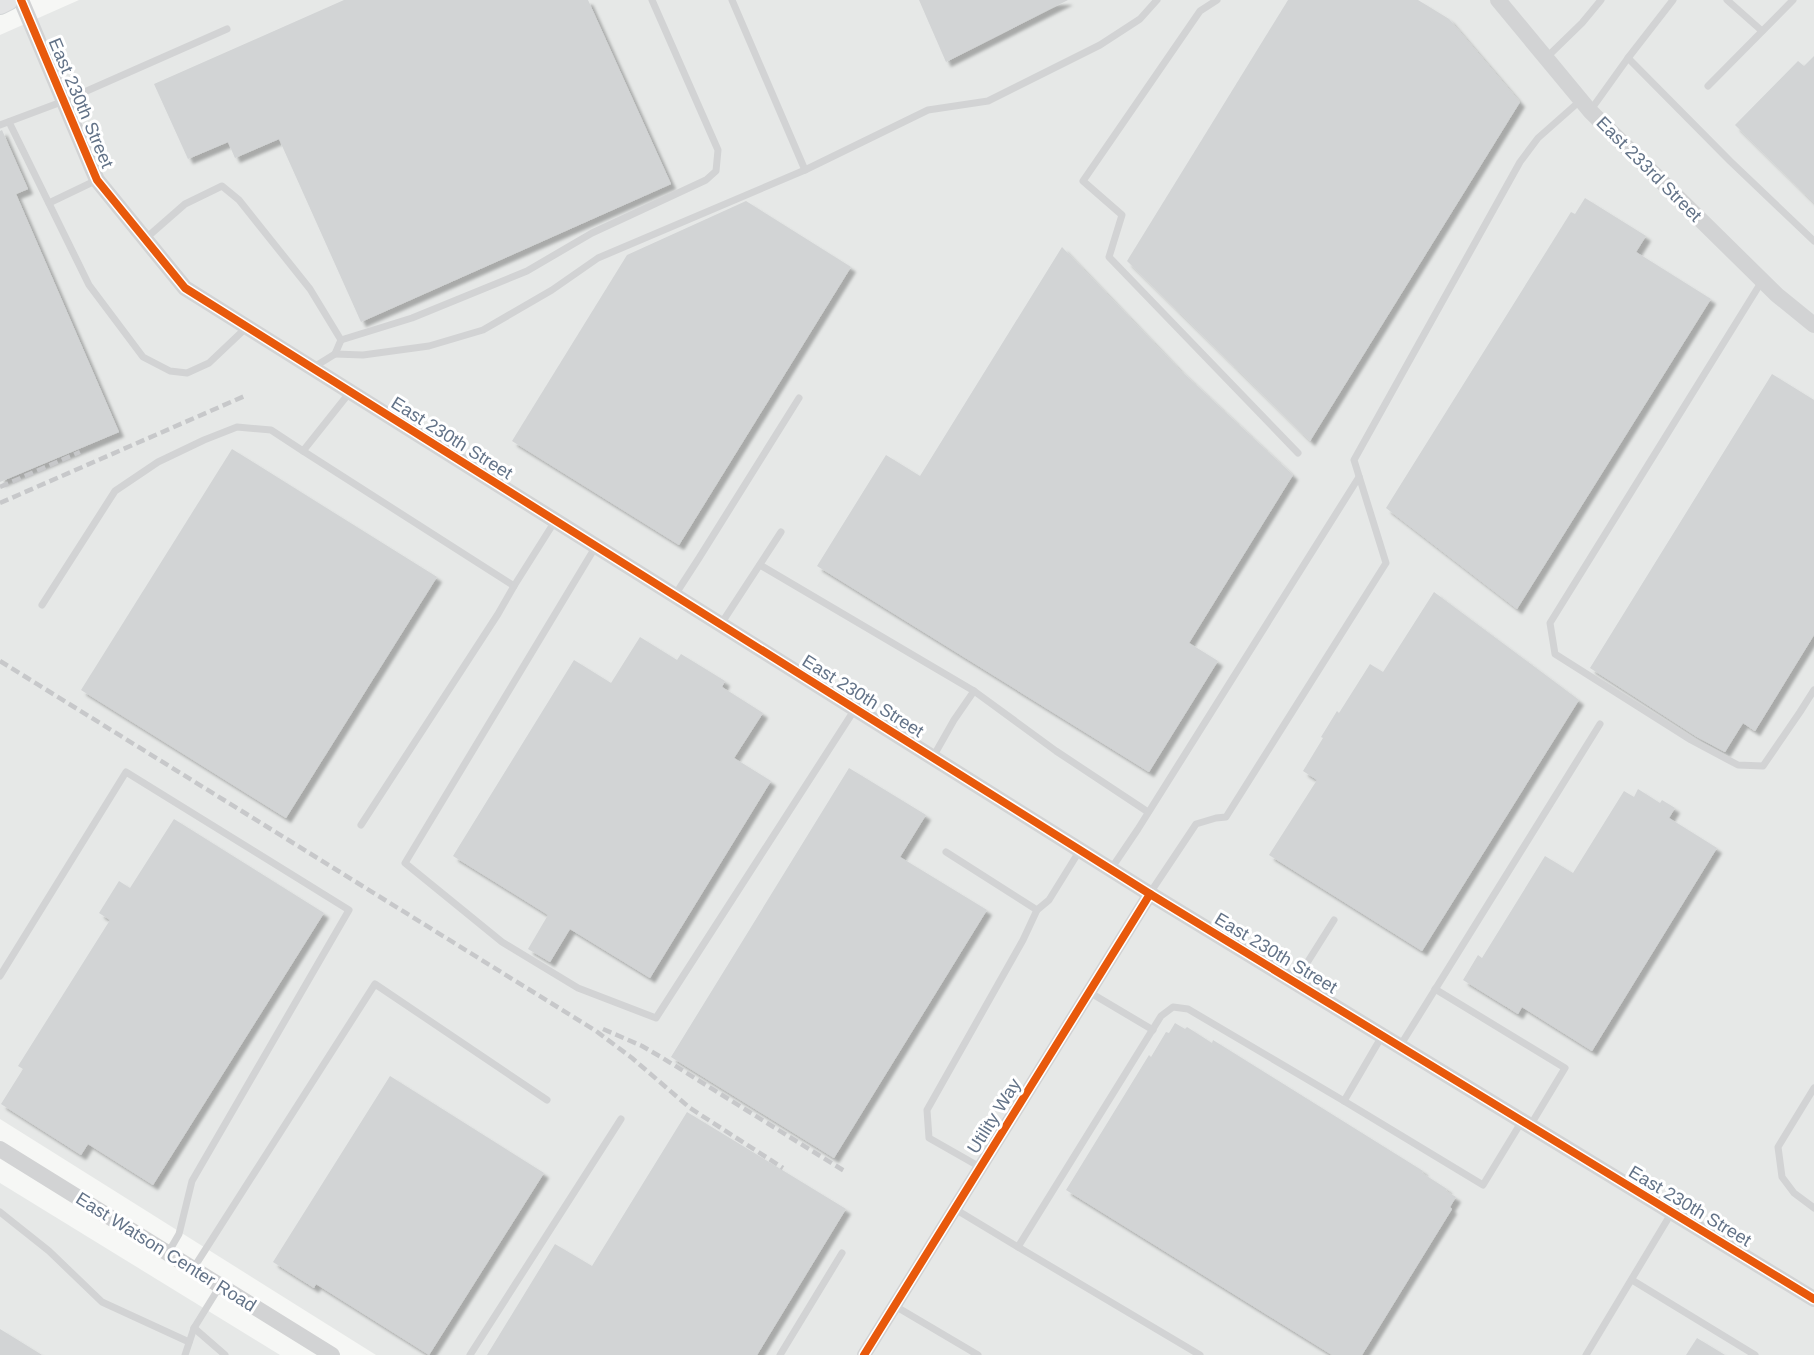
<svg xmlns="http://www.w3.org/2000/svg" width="1814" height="1355" font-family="Helvetica,sans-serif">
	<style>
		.built { fill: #e6e8e7 }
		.building { fill: #d2d4d5; filter: url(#shadow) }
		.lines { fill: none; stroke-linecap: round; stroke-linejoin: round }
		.secondary-casing { stroke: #d2d5d6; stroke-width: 22 }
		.service { stroke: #d2d3d4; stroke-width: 7 }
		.minor { stroke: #d2d3d4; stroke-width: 14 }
		.tertiary { stroke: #d2d3d4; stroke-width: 16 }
		.secondary { stroke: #e3e4e5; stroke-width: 20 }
		.rail { stroke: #c7c8ca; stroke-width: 4.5; stroke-dasharray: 9 4.5; stroke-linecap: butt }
		.cycleway-casing { stroke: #fff; stroke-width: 11 }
		.cycleway { stroke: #e8590c; stroke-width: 8 }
		.labels { text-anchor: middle; stroke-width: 6; stroke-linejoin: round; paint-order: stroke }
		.street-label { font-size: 18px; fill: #637388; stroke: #fff }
	</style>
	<defs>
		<filter id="shadow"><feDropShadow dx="5" dy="5" stdDeviation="1.5" flood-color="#0004"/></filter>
	</defs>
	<rect width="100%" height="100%" fill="#f6f7f5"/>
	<g class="built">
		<polygon points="79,0 1814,0 1814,1355 376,1355 0,1119 0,35"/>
		<polygon points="0,1183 280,1355 0,1355"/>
	</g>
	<g class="building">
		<polygon points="344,0 588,0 671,184 361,322 279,139 235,158 228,142 188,159 154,84"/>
		<polygon points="919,0 1068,0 946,62"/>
		<polygon points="1288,0 1418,0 1449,19 1520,102 1310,441 1127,261"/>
		<polygon points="1814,56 1814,203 1735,125 1798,61 1804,66"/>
		<polygon points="2,130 28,189 16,194 119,432 0,482 0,131"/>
		<polygon points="1585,198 1646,236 1636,252 1711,299 1517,609 1386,508 1571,212 1575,214"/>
		<polygon points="746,201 851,267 679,545 512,441 627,255"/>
		<polygon points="1062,247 1180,370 1293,475 1189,643 1218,661 1149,772 817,566 886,455 920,476"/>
		<polygon points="1772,374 1814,400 1814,635 1755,731 1743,723 1725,752 1697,737 1590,668"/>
		<polygon points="232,449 437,577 286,818 81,690"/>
		<polygon points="1434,592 1579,700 1422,951 1269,855 1317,780 1303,771 1323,738 1321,737 1337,711 1339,713 1370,664 1383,672"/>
		<polygon points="640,637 677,660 681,654 725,681 722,687 763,713 734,758 771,781 650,978 570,929 550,962 528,949 548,915 453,856 574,660 611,683"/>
		<polygon points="849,768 926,815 900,857 987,910 834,1158 671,1057"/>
		<polygon points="1638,789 1660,803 1662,800 1675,808 1669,818 1717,848 1592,1051 1522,1007 1518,1014 1463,980 1478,955 1482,958 1545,856 1573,873 1624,791 1634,797"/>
		<polygon points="174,819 324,913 153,1185 88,1144 81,1155 1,1104 23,1069 18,1066 110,920 99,913 119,881 130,888"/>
		<polygon points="1175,1023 1185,1029 1187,1027 1212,1043 1213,1040 1423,1171 1422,1173 1447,1189 1446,1191 1456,1197 1450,1207 1452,1209 1362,1355 1332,1355 1066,1190 1149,1055 1151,1057 1166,1032 1169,1033"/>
		<polygon points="390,1076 544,1173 429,1355 316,1284 314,1288 273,1262"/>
		<polygon points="687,1112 846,1209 757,1355 487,1355 555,1244 592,1266"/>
		<polygon points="0,1329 42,1355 0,1355"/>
		<polygon points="1697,1338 1725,1355 1686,1355"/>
	</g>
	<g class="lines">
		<defs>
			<polyline id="secondary" points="0,4 8,0"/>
		</defs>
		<use href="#secondary" class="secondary-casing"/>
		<g class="service">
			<polyline points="732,0 805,170"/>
			<polyline points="1217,0 1200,11 1083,181 1122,215 1109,257 1298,453"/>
			<polyline points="1727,0 1762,31"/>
			<polyline points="1546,58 1582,23 1601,0"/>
			<polyline points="1628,58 1673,0"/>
			<polyline points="1708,86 1793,0"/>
			<polyline points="1590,111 1628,58 1730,161 1814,241"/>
			<polyline points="9,122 89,285 143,357 170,371 187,373 209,363 247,327"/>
			<polyline points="0,125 64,101 227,29"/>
			<polyline points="49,203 97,180"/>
			<polyline points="145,239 185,204 222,186 239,200 310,289 341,340 412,318 527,271 592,233 706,180 716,171 718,150 652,0"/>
			<polyline points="1762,281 1550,623 1555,654 1691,740 1738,765 1763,766 1800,712 1814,690"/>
			<polyline points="335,354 363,355 429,346 483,330 552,290 598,258 805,170 928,110 988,101 1100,45 1140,19 1157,0"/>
			<polyline points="314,367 335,354 341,340"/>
			<polyline points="303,451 514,586 555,521"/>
			<polyline points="596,546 405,863 502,942 578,988 656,1018 855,709"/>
			<polyline points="760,565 974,691"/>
			<polyline points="675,595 699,558 799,398"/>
			<polyline points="42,605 115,491 158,462 204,440 237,427 271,430 303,451 350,392"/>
			<polyline points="721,624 781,532"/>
			<polyline points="933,757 954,720 974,691 1056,751 1148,812"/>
			<polyline points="361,825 498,614 514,586"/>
			<polyline points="946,852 1037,910"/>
			<polyline points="1111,869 1138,829 1359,477"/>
			<polyline points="1150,893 1196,824 1216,818 1226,817 1386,563 1354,460 1520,162 1538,138 1581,100"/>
			<polyline points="0,976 126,772 349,910 192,1181 179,1234 168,1253"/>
			<polyline points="1295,982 1334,920"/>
			<polyline points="1435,989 1565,1068 1530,1126"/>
			<polyline points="1089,992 1153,1030"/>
			<polyline points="1400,1046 1600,724"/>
			<polyline points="1814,1088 1778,1147 1782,1177 1794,1193 1814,1208"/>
			<polyline points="1344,1101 1483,1185 1522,1121"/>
			<polyline points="980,1167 929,1138 927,1110 1023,940 1037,910 1049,900 1080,850"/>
			<polyline points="955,1209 1018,1247"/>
			<polyline points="0,1212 49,1251 102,1302 189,1342"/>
			<polyline points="193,1269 375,984 547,1100"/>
			<polyline points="1632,1280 1755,1355"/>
			<polyline points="895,1306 978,1355"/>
			<polyline points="194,1328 225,1355"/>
			<polyline points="185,1355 194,1328 220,1286"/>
			<polyline points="470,1355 621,1119"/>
			<polyline points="780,1355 842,1253"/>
			<polyline points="1200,1355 1018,1247 1161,1016 1173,1007 1188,1009 1344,1101 1382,1036"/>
			<polyline points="1586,1355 1672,1212"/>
		</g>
		<polyline class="minor" points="864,1355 1150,894"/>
		<g class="tertiary">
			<polyline points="21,0 97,180 185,288 1150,894 1814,1299"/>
			<polyline points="1498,0 1590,111 1777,295 1814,325"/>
			<polyline points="0,1149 332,1355"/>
		</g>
		<use href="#secondary" class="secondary"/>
		<g class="rail">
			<polyline points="0,487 80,452"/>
			<polyline points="0,503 247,395"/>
			<polyline points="0,661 596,1031 632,1058 690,1108 783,1168"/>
			<polyline points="603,1029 642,1046 661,1057 846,1172"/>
		</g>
		<defs>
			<g id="cycleway">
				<polyline points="21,0 97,180 185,288 1150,894 1814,1299"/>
				<polyline points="864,1355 1150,894"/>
			</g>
		</defs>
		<use href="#cycleway" class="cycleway-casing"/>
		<use href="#cycleway" class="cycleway"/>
	</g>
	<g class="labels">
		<g class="street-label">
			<text transform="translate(81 103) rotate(67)" y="6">East 230th Street</text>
			<text transform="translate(1649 169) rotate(45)" y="6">East 233rd Street</text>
			<text transform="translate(452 438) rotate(32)" y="6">East 230th Street</text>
			<text transform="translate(863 696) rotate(32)" y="6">East 230th Street</text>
			<text transform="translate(1276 953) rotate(31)" y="6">East 230th Street</text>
			<text transform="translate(994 1116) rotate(-58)" y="6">Utility Way</text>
			<text transform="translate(1690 1206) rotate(31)" y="6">East 230th Street</text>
			<text transform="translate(166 1252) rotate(32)" y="6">East Watson Center Road</text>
		</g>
	</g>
</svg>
